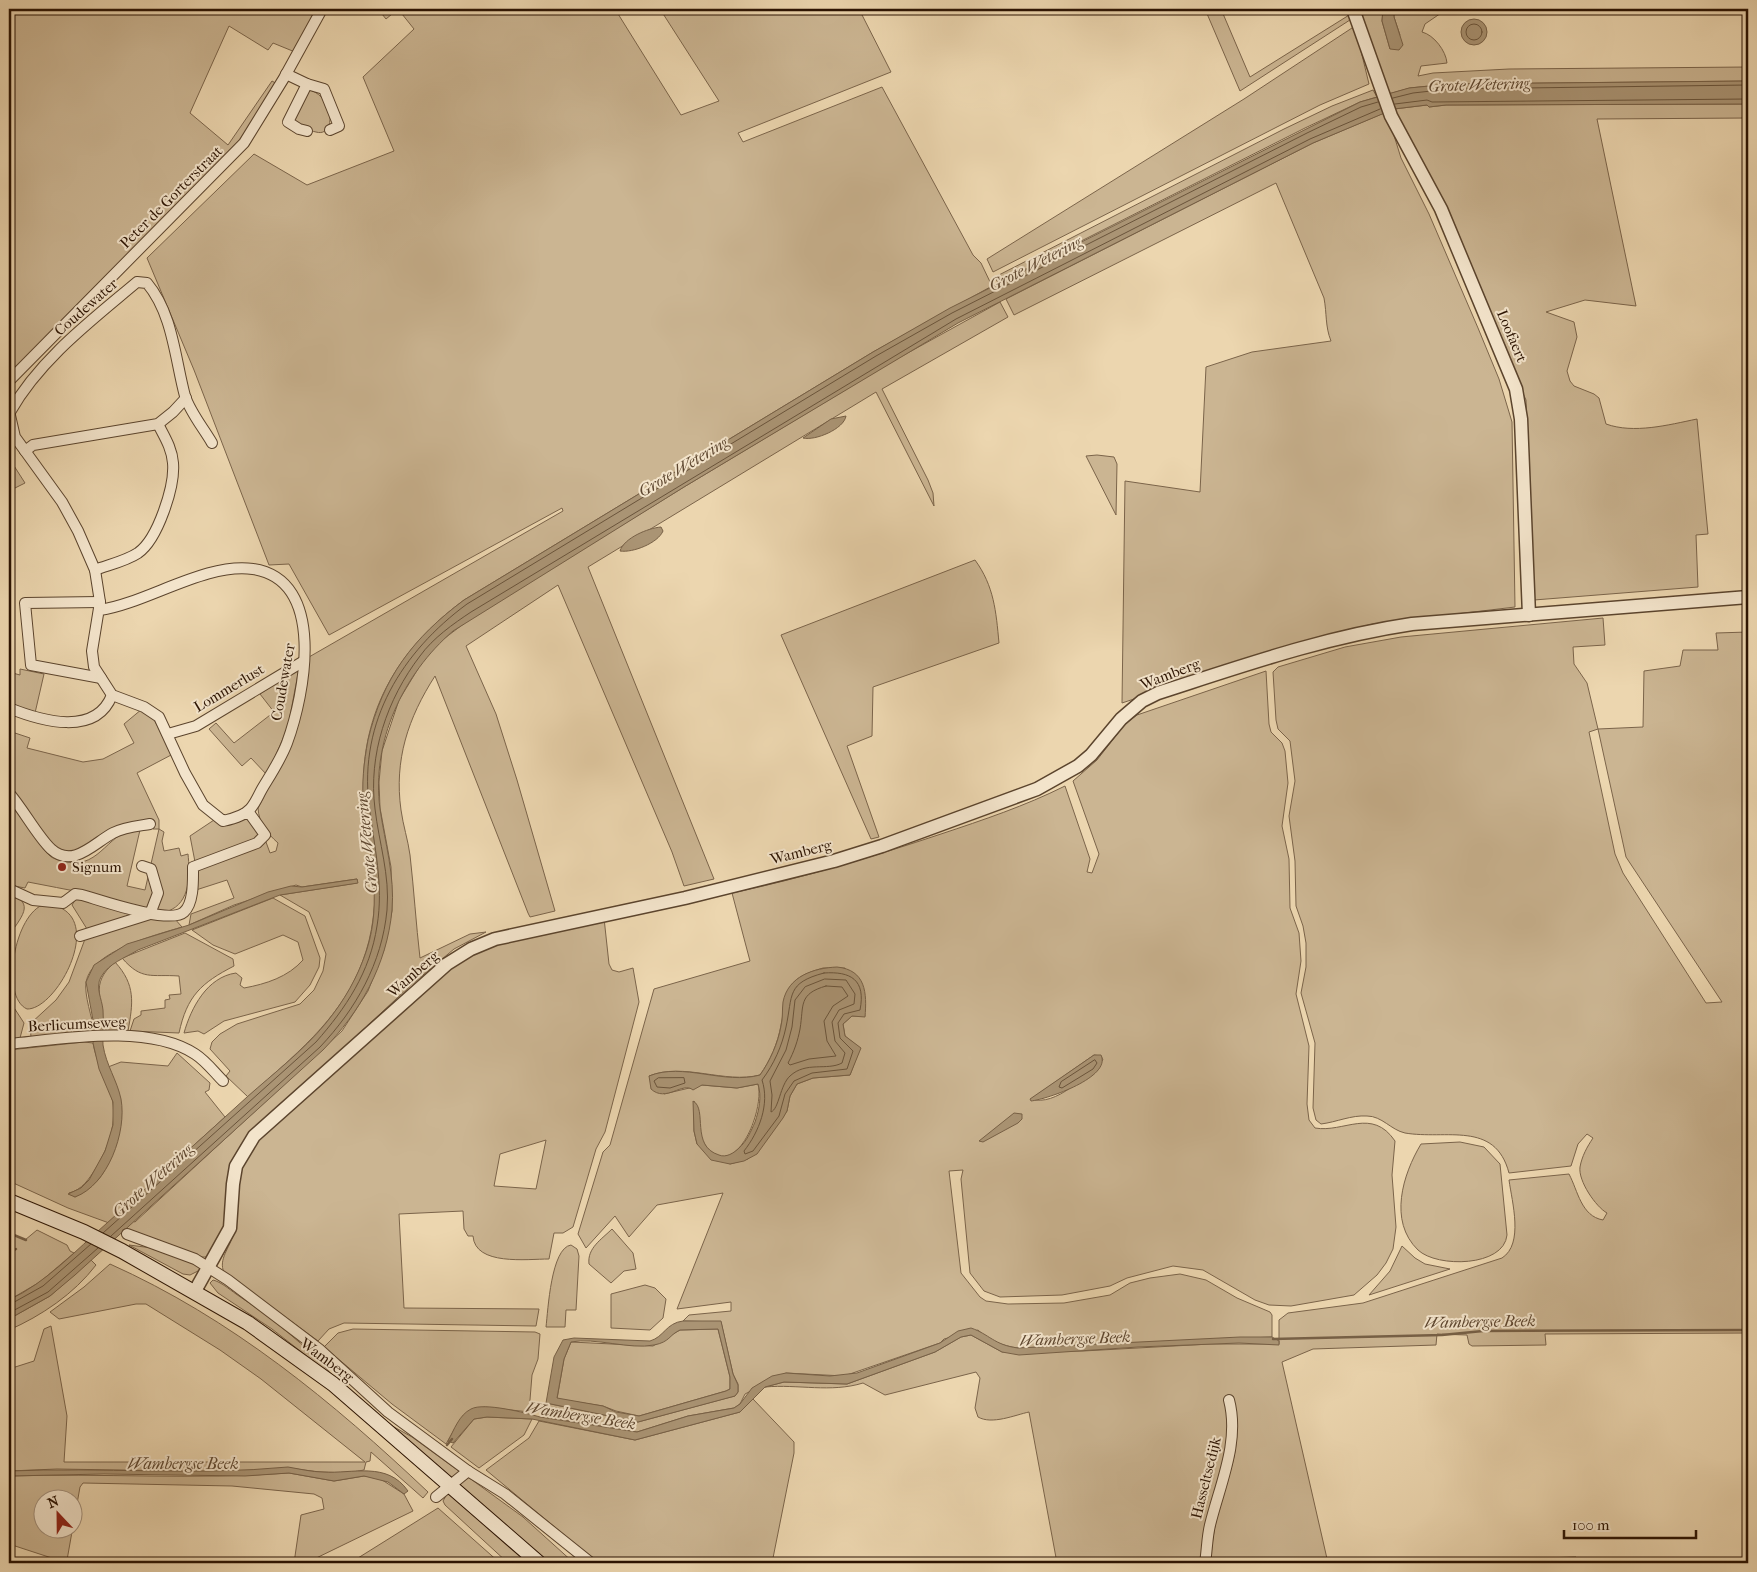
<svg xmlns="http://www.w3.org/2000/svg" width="1757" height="1572" font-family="'IM FELL French Canon',serif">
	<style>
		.green { fill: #cbb592; stroke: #7b644a; fill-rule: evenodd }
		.water { fill: #aa9474; stroke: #776046; fill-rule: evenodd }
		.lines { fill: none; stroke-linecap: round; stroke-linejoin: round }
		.shore { stroke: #6a543b; stroke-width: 1 }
		.stream { stroke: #776046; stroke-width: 2.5 }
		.minor-casing { stroke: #5b442d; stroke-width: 12 }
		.tertiary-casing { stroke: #5b442d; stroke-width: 15 }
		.secondary-casing { stroke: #2b1302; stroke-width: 16 }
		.minor { stroke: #f3e4cb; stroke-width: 10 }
		.tertiary { stroke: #f3e4cb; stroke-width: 12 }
		.secondary { stroke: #f3e4cb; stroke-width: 14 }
		.poi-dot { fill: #8f2418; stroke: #f3e4cb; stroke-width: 2 }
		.labels { text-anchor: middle; stroke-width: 4; stroke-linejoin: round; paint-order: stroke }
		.street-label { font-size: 15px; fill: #2b1302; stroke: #f3e4cb }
		.poi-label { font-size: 15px; fill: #2b1302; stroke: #f3e4cb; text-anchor: start }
		.water-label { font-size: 16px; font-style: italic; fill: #5e4730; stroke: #f3e4cb }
	</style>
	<rect width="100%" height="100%" fill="#ecd6af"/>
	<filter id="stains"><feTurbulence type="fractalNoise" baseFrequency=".004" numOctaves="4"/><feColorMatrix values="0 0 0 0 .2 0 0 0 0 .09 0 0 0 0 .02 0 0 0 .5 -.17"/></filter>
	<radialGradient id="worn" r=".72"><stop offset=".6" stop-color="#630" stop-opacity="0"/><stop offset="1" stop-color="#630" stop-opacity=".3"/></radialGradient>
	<g class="green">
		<polygon points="9,9 319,9 295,52 273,43 268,50 229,26 190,113 228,145 272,81 277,84 241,142 9,377"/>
		<path d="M378,9h237l66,106 38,-14 -59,-92h199l32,63 -153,61 5,9 139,-55 91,168 8,8 11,23 -119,66 -409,248c-68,50 -106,116 -100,203 1,23 8,45 10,67 3,31 -1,65 -12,93 -21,57 -71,95 -114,134l-22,-21 4,-5 -20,-22 2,-7 8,-8 17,-10 63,-20 14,-14 9,-19 3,-17 -17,-42 -29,-17 77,-12v-4l-55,8 -6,-2 -62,20 -45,20 2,-11 43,-16 -7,-18 -31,10v-23l-6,-31 24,-16 3,2 32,-7 17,27 4,11 6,-2 2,-8c-11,-10 -19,-19 -20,-35l18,-36 33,-115 254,-146 -1,-3 -233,127 -40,-71 -20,1 -75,-195 -47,-112 107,-104 53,31 87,-34 -31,-74 51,-48 -16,-20 -12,10z"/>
		<polygon points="1205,9 1221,9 1250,77 1346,17 1352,13 1353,18 1240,91"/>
		<path d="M1361,9h22l-1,12 8,28 10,-14 -6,-18v-8h53l-22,15 -3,8c12,3 24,19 25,31l-26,3 -3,10 15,-3 76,-4 239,-2v14l-299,3 -39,4 -25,7 -27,-84z"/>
		<polygon points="1355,26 1369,84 1320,105 993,272 987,259 1244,99"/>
		<path d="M307,89c29,7 29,49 9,43 -7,-1 -15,-7 -22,-10l-1,-5z"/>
		<polygon points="1373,90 1377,97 1360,102 1305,128 998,283 995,277 1284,129 1332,106"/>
		<path d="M1748,104v14l-151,1 39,187 -51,-6 -39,12 28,10 3,15 -10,34 3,10 4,5 20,8 5,4 7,26c28,10 62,1 91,-5l11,115 -12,1 2,52 -164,13 -8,-200 -132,-291 33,-4 2,2 17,-2z"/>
		<path d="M1384,113l8,16 9,29 28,56 49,114 21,51 13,43 3,185 -142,17 -51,12 -200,67 3,-222 75,11 6,-125 46,-15 79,-11c-6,-15 -4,-27 -7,-43l-48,-115 -262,132 -8,-16 307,-156z"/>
		<path d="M1000,302l8,15 -126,72 46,91 5,13 1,13 -58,-114 -288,175 126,312 -30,7 -12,-34 -114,-267 -92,61 30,68 21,66 38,131 -25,6 -2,-4 -93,-237c-27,42 -41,84 -34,134 2,15 7,30 9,45 4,35 6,69 10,103l50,-24 16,-2 -32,17 -43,36 -169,158c-15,24 -8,50 -13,76 -3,13 -16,27 -22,38h-5l-134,-49 -59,-27v-131l75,-8 9,1c3,18 11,31 17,48 9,26 0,54 -14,77 -7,11 -14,22 -27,25l6,4c7,-4 14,-8 20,-14 7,-6 12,-17 16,-26 15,-34 13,-58 -3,-90l13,-5 47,4 9,-13 33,30 -1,7 -4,2 20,25 -108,98 18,7 207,-191 26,-40 16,-41 8,-39 -1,-44 -11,-59 -1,-26 3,-31 17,-51 25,-41 13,-15 37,-28 210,-129 211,-127z"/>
		<polygon points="1097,455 1114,457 1117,464 1116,515 1086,456"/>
		<polygon points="9,458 25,483 9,491"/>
		<path d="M975,560c19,26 21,51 24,83l-126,44 -1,49 -25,10 32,91 -8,2 -90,-204z"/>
		<path d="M1603,618l2,27 -32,2 1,17 13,19 11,46 45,-2 1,-56 36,-5 3,-16h35l-2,-17 32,-1v701l-203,1 1,11 -74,1 -3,-2 -2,-9 -30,-1 -1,11 -123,4 -31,13 46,201h-118c2,-15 3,-31 7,-46 10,-43 27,-67 16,-113l-1,26 -31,133h-144l-28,-151c-14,3 -37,13 -51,5l-3,-9 5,-30 -4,-6 -91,23 -22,-12c-32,10 -65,1 -98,4l19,-5 63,2 88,-32 26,-15 10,-2 31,17 81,-1 127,-7h69v-24l9,-7 75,-10 139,-45c22,-14 10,-56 7,-78l60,-6c9,17 12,42 34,46l4,-7c-11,-6 -29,-32 -27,-46 2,-11 7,-20 13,-29l-6,-4 -9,10 -7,22 -62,7c-14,-53 -63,-33 -104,-40 -14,-3 -23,-17 -38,-17 -16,-1 -30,6 -46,8l-5,-4 -3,-12 2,-65 -14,-50 5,-26v-24l-3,-17 -7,-20 -1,-45 -6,-45 6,-35 -5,-40 -12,-12 -2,-9 -3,-48 5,-5 67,-20 56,-10zM1598,729l28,128 96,145 -16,1 -83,-130 -8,-19 -26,-122z"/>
		<polygon points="299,668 288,727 267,775 251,758 242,766 209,729 216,723 234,743 274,712 260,694"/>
		<polygon points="20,669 44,674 35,713 9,705 9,672 20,675"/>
		<path d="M1266,671l3,53 2,8 11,11 3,8 3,32 -6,43 7,33 1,49 9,25 2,28 -5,33 13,52 -2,58 2,16 6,8c29,5 57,-21 80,13l-3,34 4,52 -3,22 -7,14 -9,12 -23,20 -63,11 -22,-1 -14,-5 -52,-30 -30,-4 -46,12 -17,8 -48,9 -62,2 -16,-6 -14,-18 -9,-94 2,-9 -14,1 12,102 19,24 6,4 22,3 56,-1 46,-8 20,-12 20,-5 30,-4 26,6 31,18 33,14 2,3v22l-254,11c-15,-2 -29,-7 -40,-18l-34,9 -4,4 -96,33 -58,-3 -41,21 -5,10 -6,4 -46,8 -51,16 -90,-15 -1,-14 92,19 89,-24 8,-2 3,-4v-8l-5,-10 -12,-52 -38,-1 6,-6 42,-4v-9l-54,7 46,-116 -66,12 -28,32 -14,-21 -29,32 -8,-14 25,-82 7,-7 44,-156 96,-28 -18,-68c71,-15 140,-36 209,-59 42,-14 84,-28 124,-48l25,73 -3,13 5,1 7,-19 -26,-73 24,-21 28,-36 12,-9zM823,968h22l20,48h-13l-9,8 2,12 15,12 -10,27 -37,3 -16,6 -7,12 -3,15 -23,32 -16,16 -18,5 -33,-20 -3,-13v-30c7,13 2,32 11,44 30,40 60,-35 53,-61l-21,4 -35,-3 -38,9 -15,-18c35,-14 75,8 111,-1 10,-14 18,-32 21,-50 7,-35 3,-46 42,-57zM1094,1055l7,1 2,4c-17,15 -47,47 -72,39z"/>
		<path d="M142,709l10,7 21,38 -36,19 22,47v9l5,3 -2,9 2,10 15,-3 2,8 7,-2c2,19 3,49 -20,57 -20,6 -62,-13 -83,-18 -19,-4 -38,-7 -57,-11l-3,6 -16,-3v-86c15,16 27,43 40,56 5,5 11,5 18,7 35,7 41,-34 73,-32l-13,56 18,4 14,-61h-6l-3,-9 -74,32 -17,-2 -7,-5 -43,-56v-58l21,7 -3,10 56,14 20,-3 31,-16 -10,-19z"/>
		<path d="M9,894c28,9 11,24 0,42z"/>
		<polygon points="77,897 141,913 87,929 72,905"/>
		<path d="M273,898l32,18 15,42 -1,9 -9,18 -15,17 -71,19 -20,13 -6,-3 -14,2c7,-25 23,-56 52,-60l6,5 -2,7 4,3c22,-4 44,-11 59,-28l-5,-18 -15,-7 -48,19 -22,-9 -21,-15z"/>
		<path d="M45,904c66,5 13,106 -18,105 -27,-12 -13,-96 18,-105z"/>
		<path d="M157,917l17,1 8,9c-26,8 -91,24 -96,55 -2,12 6,37 9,49l-64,6 -1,-13 26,-24 13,-18 16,-43z"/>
		<path d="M604,918l5,46 3,6 7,2 14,-4 6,34 -34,130 -9,17 -23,78 -10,6h-9l-5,26c-22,0 -74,7 -76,-23h-5l-4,-7 -1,-18 -64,3 5,94 135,1 -3,17 -192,-3 -15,6 -11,12 -94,-69c-6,-12 6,-25 9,-37 5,-21 -1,-49 8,-69 5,-10 13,-20 19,-29l191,-172 38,-21zM546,1140l-10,49 -42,-3 6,-32z"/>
		<path d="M185,933l48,26 1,7c-33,17 -47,30 -55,67l-49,-2 4,-12 7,-4v-4l24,-3v-8l5,-1 -1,-4 12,-1 -2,-18c-28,-2 -37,5 -57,-18z"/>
		<path d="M115,962c21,23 18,41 13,69l-25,-1c1,-31 -15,-45 12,-68z"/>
		<polygon points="9,1000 24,1023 20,1038 9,1039"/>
		<path d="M1460,1142l24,5 16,17 7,71c-3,32 -70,33 -89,15 -30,-29 -15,-76 3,-106z"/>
		<path d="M612,1229l21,24 3,16 -12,2 -13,12 -22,-19c-2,-16 13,-25 23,-35z"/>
		<polygon points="37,1230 67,1245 70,1251 74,1253 40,1282 9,1300 9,1233 25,1240"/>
		<polygon points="129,1245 160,1249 200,1267 200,1270 190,1275 183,1274"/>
		<path d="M571,1245l6,4 2,7 -3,54h-10l-1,17h-19c2,-17 5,-79 25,-82z"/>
		<polygon points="1402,1246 1415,1258 1425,1264 1450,1269 1369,1295 1390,1271"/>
		<path d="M91,1260l5,5c-22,29 -55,51 -87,65v-11l41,-23z"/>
		<path d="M110,1264c121,54 223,138 318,228l-5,6 -52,-46 -1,9 -4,1 -2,8 -17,3 -27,-1 -32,-4 -44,4 -187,-3 -48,2v-102l25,-8 10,-32 7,-3 16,90 -3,46h301l-104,-83 -41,-29 -74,-46h-10l-77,15 -9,-7 34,-25z"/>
		<path d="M213,1280c8,2 16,9 23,14 36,24 70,51 99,84l-63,-49 -54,-36 -8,-10z"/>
		<polygon points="645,1285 655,1288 666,1299 663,1318 650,1330 611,1328 611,1294"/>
		<polygon points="353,1329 535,1332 540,1334 538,1359 532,1375 529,1412 484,1407 458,1423 446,1444 392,1404 324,1347 338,1333"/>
		<polygon points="718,1329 730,1377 730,1389 726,1391 639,1416 616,1411 603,1406 557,1399 564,1359 571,1342 653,1346 680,1330"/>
		<polygon points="753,1399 794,1442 794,1453 772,1563 598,1563 486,1470 529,1438 539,1421 635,1440 740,1412"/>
		<polygon points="487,1417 532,1419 524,1435 479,1468 451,1447 474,1419"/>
		<polygon points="387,1423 412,1437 460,1472 452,1479"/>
		<path d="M289,1473l45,8 30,-5 15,2 25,16 9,17 -107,52h-12l7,-48 23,-6 -2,-11 -8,-4 -82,-8 -149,-3 -3,4 -13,73 -3,2 -55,-18v-68c93,-3 187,4 280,-3zM42,1500h30v30h-30z"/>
		<polygon points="468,1477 523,1517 574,1563 545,1563 459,1485"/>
		<polygon points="447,1494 449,1494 529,1563 508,1563 445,1505 443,1501"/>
		<polygon points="438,1508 500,1563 350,1563"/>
		<polygon points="1576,1557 1577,1563 1365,1563"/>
	</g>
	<g class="water">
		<polygon points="1383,9 1394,9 1394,17 1403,45 1399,50 1390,49 1382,21"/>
		<circle cx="1474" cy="32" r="13"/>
		<path d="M1748,81v23l-302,1 -17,2 -2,-2 -33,4 -81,34 -355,180 -274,164 -231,144c-50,43 -82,111 -73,178 5,34 15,67 12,101 -5,55 -32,102 -69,140l-248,225 -25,21 -41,23v-19c38,-18 66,-49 98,-77 47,-42 94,-84 140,-126 27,-24 56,-46 79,-74 18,-22 32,-46 41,-74 15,-47 3,-94 -3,-142 -3,-22 0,-45 4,-67 15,-63 45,-102 96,-140l409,-248 77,-44 410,-206 49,-14 40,-4z"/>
		<path d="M846,416c-2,13 -31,25 -43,22l28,-19z"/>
		<path d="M661,527l2,4c-5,12 -30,22 -43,20 4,-13 28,-23 41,-24z"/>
		<path d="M357,879l1,4 -78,12 -142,55c-13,8 -29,13 -37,27 -6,10 1,22 2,33 1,12 -1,23 0,35 3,20 14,35 18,54 6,33 -13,86 -46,98l-7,-3 13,-6 8,-8 16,-29 8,-26v-23l-14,-33 -6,-26 2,-12 -9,-49 8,-17 33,-21 62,-19 79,-33 23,-6 11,1z"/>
		<path d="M837,967c29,3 30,26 28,50l-13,-1 -9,8 2,12 16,12 -11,27 -37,3 -16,6 -7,12 -3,15 -4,7 -26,36 -13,7 -14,3 -19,-4 -14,-16 -3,-13 -1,-30c15,8 -3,45 26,54 7,3 15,-2 20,-7 8,-7 12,-17 16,-26 4,-12 7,-25 3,-38l-21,4 -35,-3 -9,5c-10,-9 -27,13 -42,-1l-2,-13c34,-14 75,9 111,-1 10,-14 18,-32 21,-49 2,-8 1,-16 2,-24 5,-26 31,-34 54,-35z"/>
		<path d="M1094,1055h7c11,22 -53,44 -70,46l-1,-2z"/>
		<polygon points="1014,1113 1022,1114 1022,1119 1018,1123 983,1142 979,1141"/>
		<path d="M683,1321h38l12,53 5,11v7l-3,4 -97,26 -92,-19 8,-46 9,-17 11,-2 76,3c14,-4 16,-18 33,-20zM718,1329l12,48v12l-4,2 -87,25 -23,-4 -13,-6 -46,-8 7,-39 7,-17c23,-5 59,8 83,3 16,-3 15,-10 26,-15z"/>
		<path d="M971,1328c18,6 23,17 47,20l222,-11h32l7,4v4l-40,-2 -101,4 -119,8 -17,-3 -31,-17 -10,2 -26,15 -88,32 -63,-2 -19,5 -25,25 -105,28 -103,-21 -45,-2 -13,2 -21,24 -5,-2c6,-11 11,-26 23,-32 13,-7 55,4 69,8l97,15 51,-16 46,-8 6,-4 12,-16 20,-12 14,-3 44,3 27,-3 83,-30 18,-12z"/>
		<path d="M288,1467c12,2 24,5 35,5 30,2 64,-11 85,19l-4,3 -16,-12 -24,-6 -30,5 -45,-8 -44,3 -141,-2 -95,2v-5c93,-4 186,5 279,-4z"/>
	</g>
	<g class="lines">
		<g class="shore">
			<circle cx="1474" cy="32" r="8"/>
			<polyline points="1393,98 1413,93 1449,89 1748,85"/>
			<polyline points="1395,104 1427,100 1432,102 1748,99"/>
			<path d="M824,973c27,-2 42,7 36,37l-16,4 -6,9 2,15 13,13 -6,18 -35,4 -18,8 -9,13 -6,22 -26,35 -8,3 -1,-3c15,-19 26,-47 18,-71 12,-16 20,-34 24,-53 7,-32 0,-44 38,-54z"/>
			<path d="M825,979l21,1 9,14 -1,10 -15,6 -7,12 3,19 10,12 -3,10c-15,8 -36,-2 -52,13 -10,9 -11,33 -19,36l1,-17 -2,-14 16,-31 6,-23 3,-27 10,-13z"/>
			<path d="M826,986l16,1 6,9 -15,10 -9,15 3,20 9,15 -27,3 -19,6 -2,-2c6,-11 10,-23 12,-34 4,-24 -2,-35 26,-43z"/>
			<polygon points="1095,1060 1097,1063 1093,1069 1062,1088 1059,1087 1061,1082"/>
			<polygon points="684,1078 685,1083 670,1088 657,1087 654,1081 658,1078"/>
			<path d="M103,1233l213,-191c30,-34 54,-70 61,-116 7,-41 -3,-80 -8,-121 -10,-84 33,-153 98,-201l409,-248 76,-43 355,-180 54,-26 17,-5"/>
			<path d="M111,1236l209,-189c36,-38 62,-84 67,-137 3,-35 -8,-67 -12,-101 -7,-54 12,-110 45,-153 13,-18 33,-32 51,-44l485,-293 354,-180 70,-30"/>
			<polyline points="9,1305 43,1286 91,1244"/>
			<polyline points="9,1313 48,1292 98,1248"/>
		</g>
		<g class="stream">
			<polyline points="9,1233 26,1240"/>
			<polyline points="9,1253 16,1249"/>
			<polyline points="1273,1339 1442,1335 1483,1331 1748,1330"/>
			<polyline points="447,1445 452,1439"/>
		</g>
		<defs>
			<g id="minor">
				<polyline points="286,74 307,84 324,89 339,126 330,130"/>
				<polyline points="307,131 299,129 288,122 307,84"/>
				<polyline points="9,381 244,143 284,78 322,9"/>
				<path d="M9,411l6,26 47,65 16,29 17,39 5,32 -8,49 2,16 18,28 32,12 15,10 26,56 18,32 20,16c9,-2 21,-5 27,-12 5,-5 8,-13 12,-20 9,-15 19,-30 25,-46 18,-49 40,-163 -34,-174 -47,-7 -106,34 -153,41"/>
				<path d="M10,412c30,-53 82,-92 127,-130l10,1c26,31 28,76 38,113 5,16 19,33 27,47"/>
				<polyline points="25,451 33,445 158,424 173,412 186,398"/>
				<path d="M95,570c13,-5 31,-9 43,-17 20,-14 37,-67 35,-90 -1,-15 -9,-27 -15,-39"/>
				<polyline points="100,602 25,603 31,665 101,678"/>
				<path d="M9,708c32,13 87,29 103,-13"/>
				<polyline points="168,734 196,726 304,661"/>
				<path d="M9,793c14,16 29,44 42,56 22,20 43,-6 62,-16 11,-6 25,-7 37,-9"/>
				<path d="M9,889l24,11 30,3 12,-9 7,1c18,5 88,30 102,17 10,-9 9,-32 9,-45l64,-24 8,-8 -15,-21h-6"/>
				<polyline points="80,936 150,914 158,893 151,869 142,866"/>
				<path d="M9,1044c52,-5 139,-21 186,10 11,7 19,18 28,27"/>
				<polyline points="127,1234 195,1259 228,1280 319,1349 388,1412 468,1471 505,1494 591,1563"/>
				<polyline points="436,1497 468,1471"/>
				<path d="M1205,1563c2,-12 2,-26 5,-38 10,-41 30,-83 19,-125"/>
			</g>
			<g id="tertiary">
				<polyline points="1353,9 1391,116 1441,209 1516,389 1521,419 1529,615"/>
				<path d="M195,1291l35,-63 3,-44 3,-18 18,-30 193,-172 24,-15 24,-10 190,-41 149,-37 48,-15 155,-57 41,-23 13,-11 30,-36 21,-18 16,-8c84,-27 166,-56 254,-69l336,-27"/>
			</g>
			<polyline id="secondary" points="9,1201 84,1232 122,1251 248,1323 333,1384 539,1563"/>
		</defs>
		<use href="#minor" class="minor-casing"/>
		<use href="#tertiary" class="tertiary-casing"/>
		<use href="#secondary" class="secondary-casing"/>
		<use href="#minor" class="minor"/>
		<use href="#tertiary" class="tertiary"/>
		<use href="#secondary" class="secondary"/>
	</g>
	<circle class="poi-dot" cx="62" cy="867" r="5"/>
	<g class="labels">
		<g class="street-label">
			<text transform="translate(171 197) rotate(-45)" y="5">Peter de Gorterstraat</text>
			<text transform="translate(86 307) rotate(-41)" y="5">Coudewater</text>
			<text transform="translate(1512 336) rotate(67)" y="5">Loofaert</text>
			<text transform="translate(1170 674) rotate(-21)" y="5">Wamberg</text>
			<text transform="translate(283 682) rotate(-80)" y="5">Coudewater</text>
			<text transform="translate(229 688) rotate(-31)" y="5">Lommerlust</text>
			<text transform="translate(801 852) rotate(-14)" y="5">Wamberg</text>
			<text transform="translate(413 974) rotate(-41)" y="5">Wamberg</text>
			<text transform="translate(77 1024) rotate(-3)" y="5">Berlicumseweg</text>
			<text transform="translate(327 1360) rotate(37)" y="5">Wamberg</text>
			<text transform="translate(1206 1478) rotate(-76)" y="5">Hasseltsedijk</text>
		</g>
		<g class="poi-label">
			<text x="72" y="872">Signum</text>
		</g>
		<g class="water-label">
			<text transform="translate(1479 84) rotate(-2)" y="6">Grote Wetering</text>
			<text transform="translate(1035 263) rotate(-27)" y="6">Grote Wetering</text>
			<text transform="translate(683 466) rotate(-31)" y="6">Grote Wetering</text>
			<text transform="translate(366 843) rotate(-96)" y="6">Grote Wetering</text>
			<text transform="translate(152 1180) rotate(-42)" y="6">Grote Wetering</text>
			<text transform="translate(1480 1321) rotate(-1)" y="6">Wambergse Beek</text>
			<text transform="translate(1075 1338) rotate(-2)" y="6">Wambergse Beek</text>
			<text transform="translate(581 1415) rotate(9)" y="6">Wambergse Beek</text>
			<text x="183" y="1469">Wambergse Beek</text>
		</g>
	</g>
	<rect width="1757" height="1572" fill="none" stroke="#ecd6af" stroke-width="30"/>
	<rect x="10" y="10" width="1737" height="1552" fill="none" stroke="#2b1302" stroke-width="2.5"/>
	<rect x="15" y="15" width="1727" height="1542" fill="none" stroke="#2b1302"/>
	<g transform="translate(58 1514) rotate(338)"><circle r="24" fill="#f3e4cb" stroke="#a3907b"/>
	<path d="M0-4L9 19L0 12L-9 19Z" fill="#8f2418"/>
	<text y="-8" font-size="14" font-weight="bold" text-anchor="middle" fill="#2b1302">N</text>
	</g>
	<path d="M1564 1530v8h132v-8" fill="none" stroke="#2b1302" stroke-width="2.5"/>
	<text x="1572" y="1530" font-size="15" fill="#2b1302" stroke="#f3e4cb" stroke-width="4" paint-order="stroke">100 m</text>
	<rect width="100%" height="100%" filter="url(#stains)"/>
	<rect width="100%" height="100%" fill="url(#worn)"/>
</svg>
